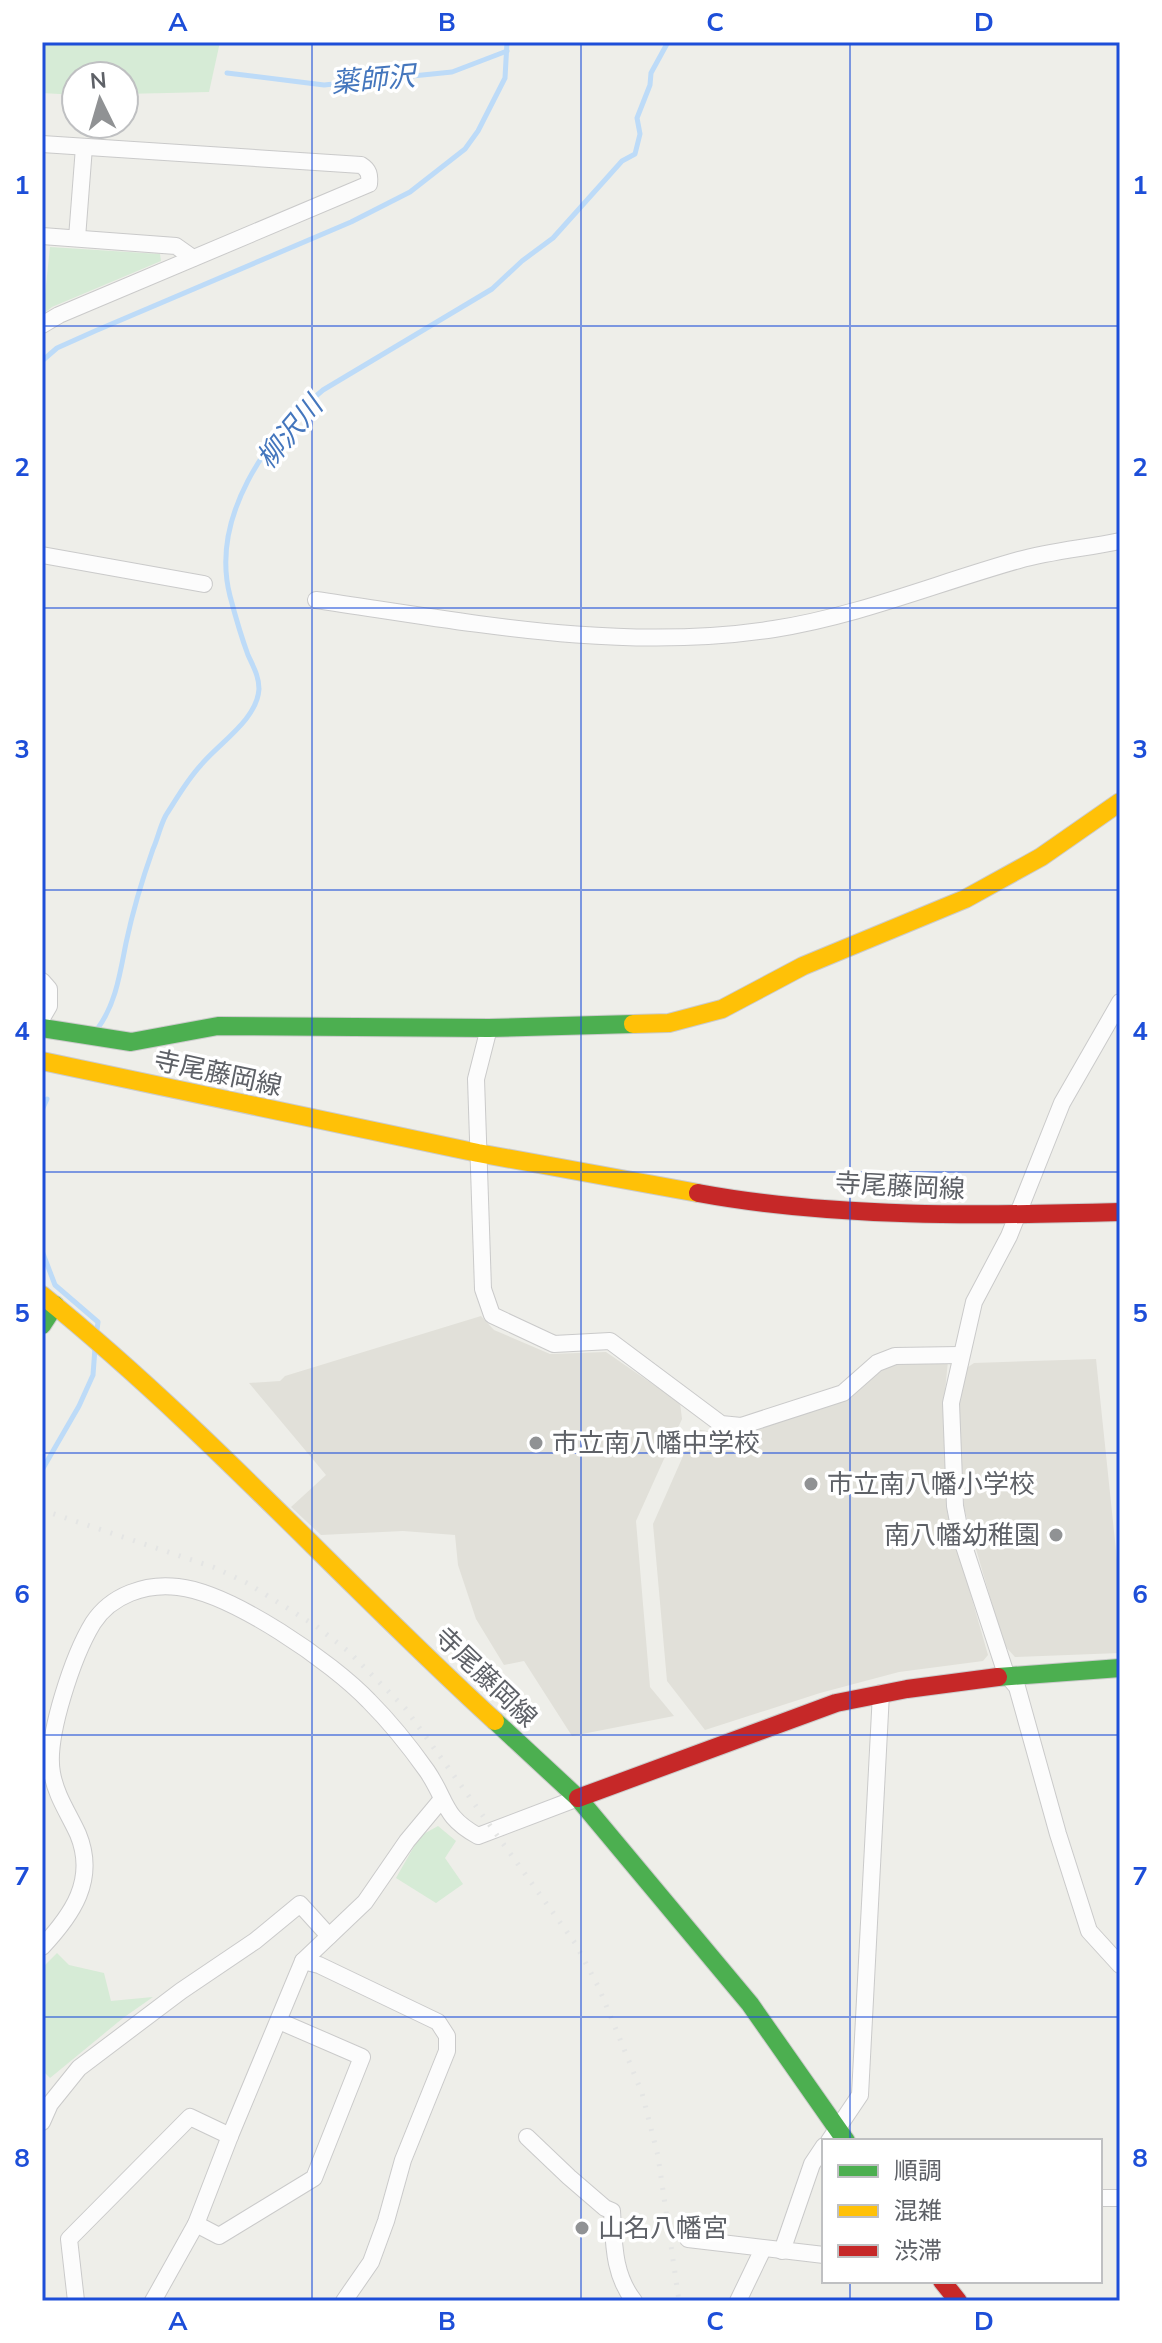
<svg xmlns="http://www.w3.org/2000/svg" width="1162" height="2343" font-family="'Nunito Sans','Noto Sans JP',sans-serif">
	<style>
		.education { fill: #e1e0d9 }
		.green { fill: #d6ebd6 }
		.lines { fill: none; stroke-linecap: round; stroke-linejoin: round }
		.stream { stroke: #bddbf8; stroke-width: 5 }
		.street-casing { stroke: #cacaca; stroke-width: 18 }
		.fast-casing { stroke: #cbcbcb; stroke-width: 20 }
		.slow-casing { stroke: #cbcbcb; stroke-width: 20 }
		.jam-casing { stroke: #cbcbcb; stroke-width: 20 }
		.street { stroke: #fcfcfc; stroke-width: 16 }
		.fast { stroke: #4caf50; stroke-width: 18 }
		.slow { stroke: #ffc107; stroke-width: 18 }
		.jam { stroke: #c62828; stroke-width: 18 }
		.rail { stroke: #e4e5e4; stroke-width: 5; stroke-dasharray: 2 10; stroke-linecap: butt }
		.grid { fill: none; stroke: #1d4ed8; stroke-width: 2; stroke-opacity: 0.55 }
		.poi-dot { fill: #909294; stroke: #fff; stroke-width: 3 }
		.labels { text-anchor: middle; stroke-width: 7; stroke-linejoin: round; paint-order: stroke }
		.street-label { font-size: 26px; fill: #5e6167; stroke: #fff }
		.poi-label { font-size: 26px; fill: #5e6167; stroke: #fff; text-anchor: start }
		.water-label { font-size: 28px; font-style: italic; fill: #4476bd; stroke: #fff }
		.neatline { fill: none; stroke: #1d4ed8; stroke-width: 3 }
		.grid-label { font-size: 26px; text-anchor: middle; font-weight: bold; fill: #1d4ed8 }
	</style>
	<rect width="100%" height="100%" fill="#eeeee9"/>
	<g class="education">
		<polygon points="481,1316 494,1330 550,1354 606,1352 680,1403 682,1419 636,1521 650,1687 674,1716 572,1736 524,1661 504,1665 476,1619 458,1565 455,1535 403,1531 321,1535 291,1507 326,1475 249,1383 280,1381 285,1376"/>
		<polygon points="1096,1359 1120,1589 1120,1653 1015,1657 1004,1645 964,1508 959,1403 965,1369 974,1363"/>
		<polygon points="948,1361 943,1411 947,1512 988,1655 983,1661 899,1672 820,1693 705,1730 667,1681 653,1524 695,1429 739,1436 851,1398 885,1367 902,1364"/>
	</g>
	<g class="green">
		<polygon points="42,42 220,42 209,92 124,94 124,76 76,76 76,95 42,93"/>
		<polygon points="50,247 160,254 161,261 52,307 43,314"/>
		<polygon points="438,1826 456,1841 445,1858 463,1884 436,1903 396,1878 420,1836"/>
		<polygon points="57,1953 69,1965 104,1973 111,2001 153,1997 123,2018 50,2078 42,2070 42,1968"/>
	</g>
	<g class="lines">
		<g class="stream">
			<polyline points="227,73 324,85 452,72 507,51"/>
			<polyline points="42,361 57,348 95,331 351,222 410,192 465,149 478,131 505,78 507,42"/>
			<path d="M98,1028c18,-25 22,-55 28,-85 7,-33 16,-63 27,-94 5,-11 7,-23 13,-34 11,-17 21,-35 35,-50 18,-22 56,-45 58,-76 0,-13 -6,-23 -11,-34 -7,-19 -13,-40 -18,-59 -20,-78 36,-159 93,-206l169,-101 30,-28 31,-23 69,-77 13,-7 5,-20 -3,-16 13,-33 1,-12 17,-31"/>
			<polyline points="42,1110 47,1099"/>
			<polyline points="42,1251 55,1285 98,1322 97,1330"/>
			<polyline points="42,1470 79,1406 93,1375 95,1348"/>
		</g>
		<defs>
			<g id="street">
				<path d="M42,144l319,21c8,5 9,10 8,19l-310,131 -17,10"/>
				<polyline points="42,236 176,246 193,258"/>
				<polyline points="77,238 84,147"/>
				<polyline points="42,555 204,584"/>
				<path d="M316,600c152,22 305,53 458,29 84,-13 163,-46 245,-69 32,-9 68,-12 101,-19"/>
				<polyline points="42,981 49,989 49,1006 42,1018"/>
				<polyline points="1120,1002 1062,1103 1009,1236 974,1302 951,1403 955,1506 961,1537 1006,1674 1017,1687 1058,1834 1089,1931 1120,1965"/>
				<polyline points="489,1028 476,1079 483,1289 492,1315 554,1344 610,1341 721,1424 741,1426 843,1393 877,1363 895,1356 960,1355"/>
				<path d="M42,1947c30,-32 55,-67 36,-113 -9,-20 -22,-38 -26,-61 -7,-36 22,-119 41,-150 18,-28 53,-40 85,-36 54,6 154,75 191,114 21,21 41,46 58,70 21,31 15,45 51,65l100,-38"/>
				<polyline points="303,1961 319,1965 438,2022 447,2036 447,2051 403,2160 386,2221 371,2262 344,2301"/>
				<polyline points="42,2122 50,2104 79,2068 181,1991 255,1941 300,1904 329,1936"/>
				<path d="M527,2137l42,40 36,31 7,3c2,32 1,63 22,90"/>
				<polyline points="829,2141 860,2095 881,1693"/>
				<polyline points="1100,2198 1120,2198"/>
				<polyline points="196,2224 219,2236 314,2178 362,2057 279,2021"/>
				<polyline points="688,2239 824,2255"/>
				<polyline points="782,2251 812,2164 824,2146"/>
				<polyline points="76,2301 69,2239 190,2117 230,2136"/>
				<polyline points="153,2301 196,2224 230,2136 303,1961 365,1902 407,1841 442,1799"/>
				<polyline points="738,2301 763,2249"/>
			</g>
			<g id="fast">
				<polyline points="42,1028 131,1042 218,1026 489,1028 633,1024"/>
				<polyline points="42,1325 55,1305"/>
				<polyline points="998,1677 1120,1668"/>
				<polyline points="495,1721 578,1798 750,2004 846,2141"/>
			</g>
			<g id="slow">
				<polyline points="633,1024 669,1023 722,1009 803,966 965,899 1041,857 1120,802"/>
				<polyline points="42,1061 478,1153 698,1193"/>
				<path d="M42,1295c162,131 300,286 453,426"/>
			</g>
			<g id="jam">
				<path d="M698,1193c135,25 285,23 422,19"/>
				<polyline points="578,1798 836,1703 907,1689 998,1677"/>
				<polyline points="942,2281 958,2301"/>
			</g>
		</defs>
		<use href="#street" class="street-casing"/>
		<use href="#fast" class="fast-casing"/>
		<use href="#slow" class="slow-casing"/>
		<use href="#jam" class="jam-casing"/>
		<use href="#street" class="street"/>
		<use href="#fast" class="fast"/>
		<use href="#slow" class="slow"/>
		<use href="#jam" class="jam"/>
		<polyline class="rail" points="42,1510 213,1567 247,1583 316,1626 348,1651 405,1708 575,1943 599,1988 642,2093 658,2156 679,2301"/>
	</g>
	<path class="grid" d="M312,42v2259M581,42v2259M850,42v2099M42,326h1078M42,608h1078M42,890h1078M42,1172h1078M42,1453h1078M42,1735h1078M42,2017h1078M850,2281v20"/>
	<g class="poi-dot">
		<circle cx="536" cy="1443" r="8"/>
		<circle cx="811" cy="1484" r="8"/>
		<circle cx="1056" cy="1535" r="8"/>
		<circle cx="582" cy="2228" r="8"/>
	</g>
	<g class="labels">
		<g class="street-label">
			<text transform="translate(218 1073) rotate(12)" y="9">寺尾藤岡線</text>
			<text transform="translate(900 1186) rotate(3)" y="9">寺尾藤岡線</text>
			<text transform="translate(486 1677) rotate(44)" y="9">寺尾藤岡線</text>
		</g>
		<g class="poi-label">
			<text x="552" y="1452">市立南八幡中学校</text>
			<text x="827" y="1493">市立南八幡小学校</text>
			<text x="1040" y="1544" text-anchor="end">南八幡幼稚園</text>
			<text x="598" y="2237">山名八幡宮</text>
		</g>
		<g class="water-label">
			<text transform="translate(373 79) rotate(-5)" y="10">薬師沢</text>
			<text transform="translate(289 432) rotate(-50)" y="10">柳沢川</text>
		</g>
	</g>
	<rect width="1162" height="2343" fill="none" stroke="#ffffff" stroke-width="88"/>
	<rect x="822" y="2139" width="280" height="144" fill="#ffffff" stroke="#bfc0c2" stroke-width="2"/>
	<rect x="838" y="2165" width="40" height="12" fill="#4caf50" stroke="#bfc0c2" stroke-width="2"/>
	<text x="894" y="2179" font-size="24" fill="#5e6167">順調</text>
	<rect x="838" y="2205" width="40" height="12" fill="#ffc107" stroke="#bfc0c2" stroke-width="2"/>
	<text x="894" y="2219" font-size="24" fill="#5e6167">混雑</text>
	<rect x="838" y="2245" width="40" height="12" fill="#c62828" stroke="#bfc0c2" stroke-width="2"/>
	<text x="894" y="2259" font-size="24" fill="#5e6167">渋滞</text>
	<g transform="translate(100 100) rotate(355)"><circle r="38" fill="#ffffff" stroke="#bfc0c2" stroke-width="2"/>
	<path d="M0-6L14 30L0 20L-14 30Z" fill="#909294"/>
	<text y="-12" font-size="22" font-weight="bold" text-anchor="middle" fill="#5e6167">N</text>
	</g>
	<rect x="44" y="44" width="1074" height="2255" class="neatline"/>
	<g class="grid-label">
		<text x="178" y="31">A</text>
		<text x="447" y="31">B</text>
		<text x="715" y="31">C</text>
		<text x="984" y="31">D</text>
		<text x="22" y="194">1</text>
		<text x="1140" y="194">1</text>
		<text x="22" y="476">2</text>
		<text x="1140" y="476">2</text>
		<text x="22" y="758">3</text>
		<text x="1140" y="758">3</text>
		<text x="22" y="1040">4</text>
		<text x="1140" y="1040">4</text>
		<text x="22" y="1322">5</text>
		<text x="1140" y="1322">5</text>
		<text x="22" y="1603">6</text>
		<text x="1140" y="1603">6</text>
		<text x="22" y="1885">7</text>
		<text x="1140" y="1885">7</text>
		<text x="22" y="2167">8</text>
		<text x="1140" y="2167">8</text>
		<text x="178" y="2330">A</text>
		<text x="447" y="2330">B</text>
		<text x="715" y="2330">C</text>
		<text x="984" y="2330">D</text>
	</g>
</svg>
